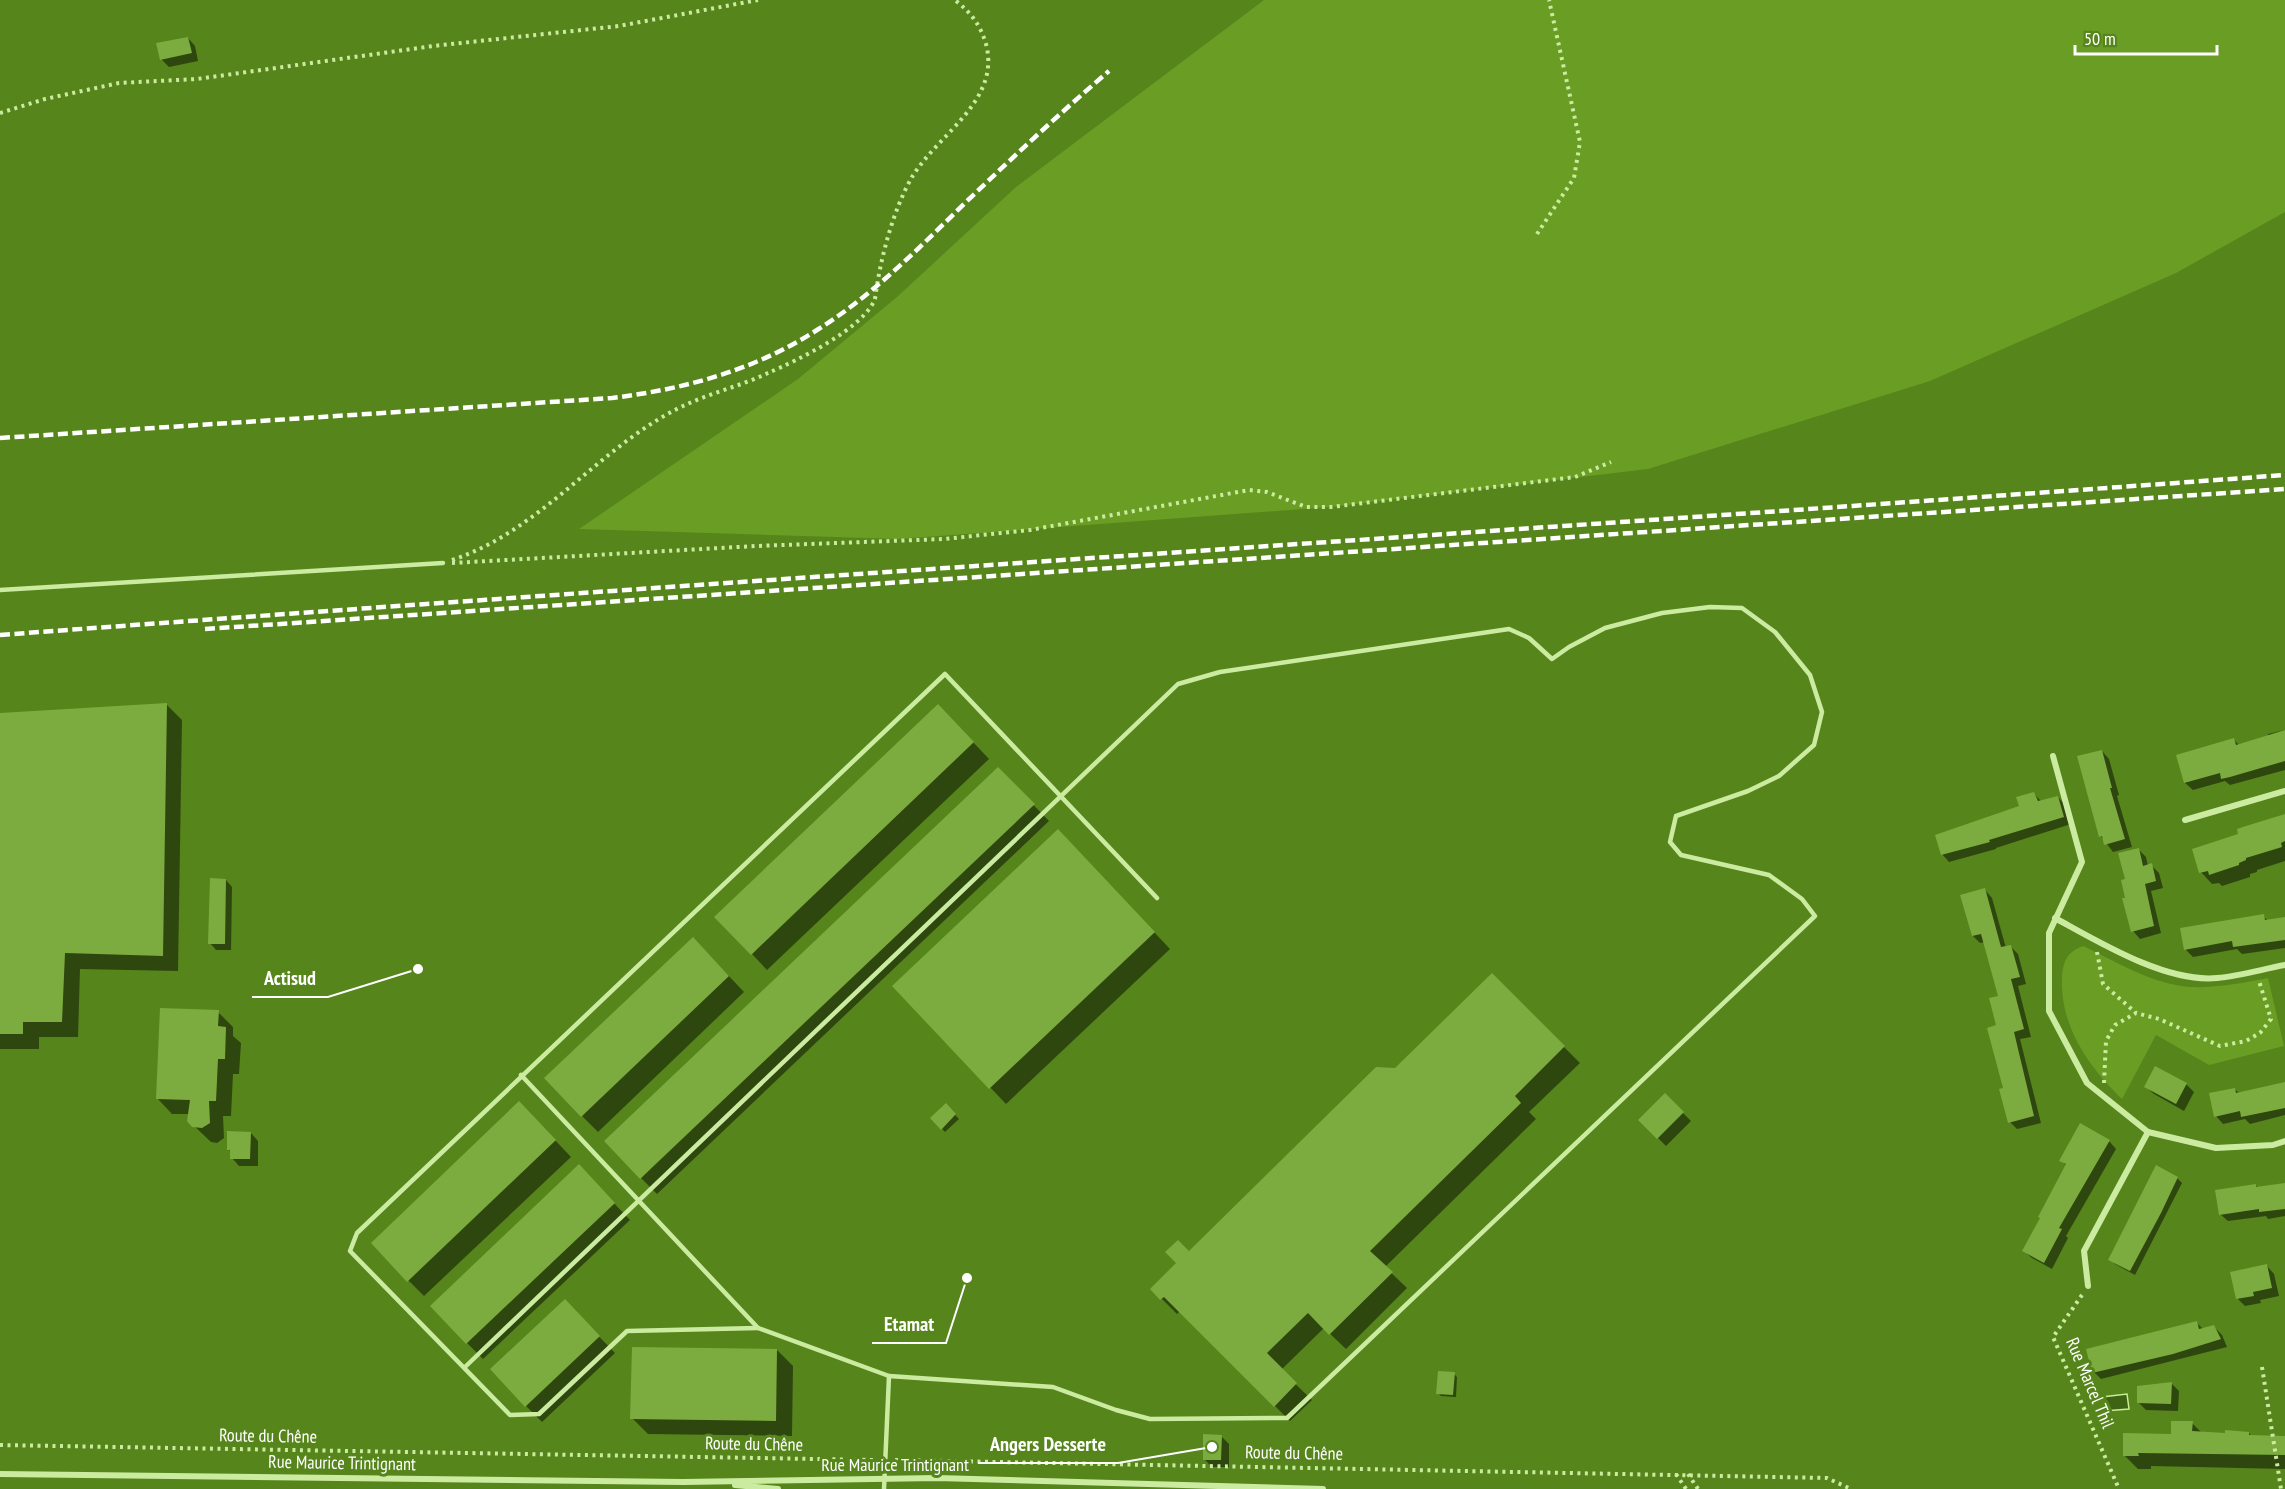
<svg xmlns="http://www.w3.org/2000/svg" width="2285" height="1489" font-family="'PT Sans Narrow',sans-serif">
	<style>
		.green { fill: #699d24 }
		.water { fill: #3e6312; stroke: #c8ed94; stroke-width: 1.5 }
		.shadow { fill: #0007 }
		.building { fill: #7cac3f }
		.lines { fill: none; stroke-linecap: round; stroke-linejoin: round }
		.path { stroke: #cbeba1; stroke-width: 4; stroke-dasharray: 3 4.5; stroke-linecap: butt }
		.lane { stroke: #cbeba1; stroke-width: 4.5 }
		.street { stroke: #cbeba1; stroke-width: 6 }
		.rail { stroke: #fff; stroke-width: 4.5; stroke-dasharray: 10 4.5; stroke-linecap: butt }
		.labels { text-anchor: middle; stroke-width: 6; stroke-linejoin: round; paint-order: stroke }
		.street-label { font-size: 18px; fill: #fff; stroke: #56851b }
		.leader { fill: none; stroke: #fff; stroke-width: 2 }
		.callout-dot { fill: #fff; stroke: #56851b; stroke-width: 2 }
		.callout-label { font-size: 20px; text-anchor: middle; font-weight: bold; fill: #fff; stroke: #56851b; stroke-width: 6; stroke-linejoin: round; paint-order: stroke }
	</style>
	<rect width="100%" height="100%" fill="#56851b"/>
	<g class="green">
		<polygon points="1264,0 2285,0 2285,212 2176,273 1930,381 1648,469 1331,507 898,539 579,529 798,379 897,297 1016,187"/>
		<path d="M2083,946c34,16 69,38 107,41 26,1 53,-4 78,-9l16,68 -75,19 -53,-30 -34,64c-34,-33 -62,-73 -60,-121 1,-17 5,-26 21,-32z"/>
	</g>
	<polygon class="water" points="2127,1394 2129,1409 2104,1411 2102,1397"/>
	<g class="shadow">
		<polygon points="188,38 195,46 198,61 169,67 161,59"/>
		<polygon points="166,704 182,720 178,971 80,969 78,1037 39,1037 39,1049 0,1049 0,715"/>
		<polygon points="954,722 989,759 767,970 752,954"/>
		<polygon points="2285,730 2285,770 2230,785 2225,781 2193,790 2185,783 2177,756 2234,740 2240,746 2269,737 2268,734"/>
		<polygon points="2102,751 2109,759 2119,795 2117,796 2132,847 2113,852 2101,836 2079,757"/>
		<polygon points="1014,785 1049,821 657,1194 641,1178"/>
		<polygon points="2034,794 2042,802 2058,797 2065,805 2071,824 1996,848 1996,849 1949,862 1942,854 2021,807"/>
		<polygon points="2285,817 2285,861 2257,870 2257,872 2250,874 2250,877 2222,886 2219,883 2212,884 2201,872 2240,835"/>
		<polygon points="1074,847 1170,949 1006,1104 894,986"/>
		<polygon points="2138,849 2146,857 2148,866 2151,865 2159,873 2163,888 2151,891 2161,933 2140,939 2133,931 2126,899 2127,881"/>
		<polygon points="226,880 232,887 231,950 216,950 210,943"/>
		<polygon points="1985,890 1992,898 2006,948 2010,946 2018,954 2026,984 2018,986 2031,1037 2020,1039 2041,1123 2017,1129 2010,1122 2005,1089 1998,1026 2000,997 1985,942 1980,943 1973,936"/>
		<polygon points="2263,916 2268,921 2285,918 2285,948 2242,954 2237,949 2193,957 2185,949"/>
		<polygon points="709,955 744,992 598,1132 582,1116"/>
		<polygon points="1492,975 1580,1063 1529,1112 1536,1119 1385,1267 1407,1288 1346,1349 1324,1328 1281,1370 1312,1400 1290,1421 1180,1311 1177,1314 1152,1289 1189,1253 1396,1070"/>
		<polygon points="218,1012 233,1027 233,1036 241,1043 239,1074 233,1074 231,1116 223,1116 224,1138 217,1143 211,1142 190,1122 189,1114 172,1114 157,1098"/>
		<polygon points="2186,1084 2194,1092 2184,1111 2154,1094 2146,1087"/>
		<polygon points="2285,1084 2285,1115 2250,1124 2245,1119 2223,1124 2216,1116 2234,1089 2239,1093"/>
		<polygon points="1665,1095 1691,1121 1666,1146 1640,1120"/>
		<polygon points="946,1105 959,1119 945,1132 932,1118"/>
		<polygon points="535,1119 571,1157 424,1296 408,1280"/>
		<polygon points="251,1133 258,1141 258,1166 239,1166 232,1158 232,1153 228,1149"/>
		<polygon points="2109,1141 2116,1149 2066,1236 2068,1238 2052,1269 2032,1258 2024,1251 2067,1166 2061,1160"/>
		<polygon points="2177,1178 2182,1183 2135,1275 2115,1264 2110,1259"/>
		<polygon points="594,1182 630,1220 483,1359 467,1343"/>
		<polygon points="2255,1185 2258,1188 2285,1185 2285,1216 2268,1219 2266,1216 2228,1221 2220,1214"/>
		<polygon points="2267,1266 2274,1274 2279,1296 2260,1300 2261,1303 2245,1306 2238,1299"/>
		<polygon points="580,1317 615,1353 542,1422 526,1406"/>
		<polygon points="2197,1323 2204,1330 2214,1327 2222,1335 2227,1347 2101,1379 2094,1372"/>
		<polygon points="777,1350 793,1366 792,1436 648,1434 632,1418"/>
		<polygon points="1454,1374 1457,1377 1456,1397 1441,1396 1438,1393"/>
		<polygon points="2172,1384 2179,1391 2178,1411 2146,1410 2138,1402"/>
		<polygon points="2192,1423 2202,1433 2249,1433 2252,1437 2285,1437 2285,1469 2151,1466 2151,1469 2138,1469 2125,1456 2173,1436"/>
		<polygon points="1221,1436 1229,1444 1229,1467 1212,1467 1204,1459"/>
	</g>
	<g class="building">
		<polygon points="188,37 192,53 160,60 156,43"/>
		<polygon points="167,703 163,956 65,953 62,1022 23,1022 23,1034 0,1034 0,713"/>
		<polygon points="938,704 974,742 751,955 714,917"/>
		<polygon points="2285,730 2285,761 2230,777 2221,779 2220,773 2184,783 2176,755 2234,738 2236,745"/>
		<polygon points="2102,750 2112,788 2110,788 2125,839 2104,845 2102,836 2099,837 2077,756"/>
		<polygon points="998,767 1035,804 640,1179 604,1141"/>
		<polygon points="2034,792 2038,801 2058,796 2064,817 1989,840 1990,842 1941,855 1935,835 2019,806 2016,797"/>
		<polygon points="2285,814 2285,841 2281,843 2282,847 2246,858 2246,860 2239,863 2239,865 2209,875 2208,871 2199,873 2192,849 2238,834 2237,829 2246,826"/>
		<polygon points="1058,829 1155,932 989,1089 892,986"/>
		<polygon points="2139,848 2143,866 2152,863 2156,881 2145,884 2154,926 2131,932 2122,898 2125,898 2121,880 2125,879 2118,853"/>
		<polygon points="210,878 226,879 225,944 208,944"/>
		<polygon points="1985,888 2001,947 2011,945 2020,977 2011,979 2024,1029 2014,1032 2034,1116 2008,1123 1999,1089 2003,1088 1987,1028 1996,1025 1989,998 1998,996 1981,934 1972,936 1960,895"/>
		<polygon points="2264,914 2265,920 2285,917 2285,940 2233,947 2232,941 2184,950 2180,928"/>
		<polygon points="693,937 729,976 581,1117 544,1078"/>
		<polygon points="1492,973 1565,1046 1515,1096 1521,1103 1370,1251 1393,1272 1329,1335 1308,1313 1267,1353 1297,1383 1274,1407 1164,1297 1160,1300 1150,1289 1176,1263 1165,1252 1178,1240 1189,1251 1376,1067 1395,1068"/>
		<polygon points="160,1008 219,1010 218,1026 226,1027 225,1059 218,1059 216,1101 209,1101 210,1123 202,1128 192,1127 187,1121 190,1100 156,1099"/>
		<polygon points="2155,1066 2187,1083 2176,1104 2144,1087"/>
		<polygon points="2285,1082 2285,1108 2241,1117 2240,1111 2214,1117 2209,1093 2235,1088 2236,1093"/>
		<polygon points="1665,1093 1684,1112 1657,1139 1638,1120"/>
		<polygon points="519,1101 556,1140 407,1282 371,1243"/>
		<polygon points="946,1103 956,1114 941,1130 930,1118"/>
		<polygon points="2080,1123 2110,1140 2059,1228 2062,1229 2044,1263 2022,1251 2040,1218 2038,1217 2066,1164 2059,1161"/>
		<polygon points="227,1131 251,1132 250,1159 230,1159 230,1150 227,1150"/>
		<polygon points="579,1164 615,1203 466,1344 430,1306"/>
		<polygon points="2156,1165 2178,1177 2161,1213 2130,1271 2108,1260"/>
		<polygon points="2285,1183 2285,1209 2259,1212 2259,1209 2219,1215 2215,1190 2256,1184 2256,1187"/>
		<polygon points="2267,1264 2272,1288 2253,1292 2254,1296 2236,1299 2230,1272"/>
		<polygon points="565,1299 600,1336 525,1407 490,1369"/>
		<polygon points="2197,1321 2199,1329 2214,1325 2221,1339 2173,1354 2092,1373 2086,1349"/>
		<polygon points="632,1347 777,1349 776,1421 630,1419"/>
		<polygon points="1438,1371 1455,1372 1453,1395 1436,1394"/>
		<polygon points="2172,1382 2171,1404 2137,1403 2137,1386"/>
		<polygon points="2171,1421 2193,1421 2192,1431 2225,1433 2225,1430 2249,1432 2249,1435 2285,1436 2285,1455 2138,1453 2139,1456 2123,1456 2123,1433 2171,1434"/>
		<polygon points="1203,1434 1222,1435 1221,1460 1203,1460"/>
	</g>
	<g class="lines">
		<g class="path">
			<polyline points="0,113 45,99 119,83 197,79 433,46 619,26 758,0"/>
			<polyline points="1537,234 1574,178 1580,142 1549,0"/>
			<path d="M452,560c91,-30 147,-114 231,-154 27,-13 58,-20 85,-33 30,-13 95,-44 107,-74 5,-39 18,-89 37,-122 26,-43 89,-76 74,-133 -6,-20 -15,-31 -31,-44"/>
			<polyline points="452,563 756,546 944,539 1030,530 1249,490 1267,492 1306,507 1331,507 1575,477 1611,462"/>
			<polyline points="2097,952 2103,984 2136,1013"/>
			<polyline points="2104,1083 2106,1041 2115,1025 2136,1013 2159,1019 2220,1046 2246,1041 2260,1033 2271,1019 2259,981"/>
			<polyline points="2082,1295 2053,1337 2119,1489"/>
			<polyline points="2262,1367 2281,1489"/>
			<polyline points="0,1445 875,1460"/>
			<polyline points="895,1460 1827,1478 1851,1489"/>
			<polyline points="1676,1474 1686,1489"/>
			<polyline points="1688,1474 1698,1489"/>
		</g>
		<g class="lane">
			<polyline points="0,590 443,563"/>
			<polyline points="521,1075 758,1328 889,1376"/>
			<polyline points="758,1328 627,1331 539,1414 510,1415 350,1251 357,1233 945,674 1157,898"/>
			<polyline points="465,1367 1178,684 1220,672 1509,629 1529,638 1552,659 1569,647 1605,628 1662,613 1710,607 1742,608 1775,632 1810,675 1822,712 1814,745 1779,776 1748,791 1676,816 1670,842 1681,855 1769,875 1802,899 1815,916 1287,1418 1150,1419 1116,1410 1053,1387 889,1376 884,1489"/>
		</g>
		<g class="street">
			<polyline points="2053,756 2082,862 2049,933 2049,1011 2087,1083 2148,1132 2216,1148 2273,1145 2285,1141"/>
			<polyline points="2185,820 2285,791"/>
			<path d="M2055,918c44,24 111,65 162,60 23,-2 46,-9 68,-13"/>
			<polyline points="2088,1286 2084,1251 2148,1132"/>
			<polyline points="0,1474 683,1482 937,1478 1323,1489"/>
			<polyline points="735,1485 778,1489"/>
		</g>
		<g class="rail">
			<path d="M0,438l612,-40c73,-9 143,-28 205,-68 56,-35 101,-81 148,-127 47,-45 94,-89 144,-132"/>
			<polyline points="205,629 2285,489"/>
			<path d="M0,635c761,-57 1524,-104 2285,-160"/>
		</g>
	</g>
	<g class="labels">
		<g class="street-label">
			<text transform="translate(2090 1383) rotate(67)" y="6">Rue Marcel Thil</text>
			<text transform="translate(268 1436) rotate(1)" y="6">Route du Chêne</text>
			<text transform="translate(754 1444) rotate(1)" y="6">Route du Chêne</text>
			<text transform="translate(1294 1453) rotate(1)" y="6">Route du Chêne</text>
			<text transform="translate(342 1463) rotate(1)" y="6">Rue Maurice Trintignant</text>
			<text x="895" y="1471">Rue Maurice Trintignant</text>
		</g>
	</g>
	<path class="leader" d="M418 969L328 997H252M967 1278L946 1343H872M1212 1447L1118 1463H978"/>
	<g class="callout-dot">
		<circle cx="418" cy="969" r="6"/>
		<circle cx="967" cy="1278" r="6"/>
		<circle cx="1212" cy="1447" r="6"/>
	</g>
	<g class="callout-label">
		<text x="290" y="985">Actisud</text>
		<text x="909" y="1331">Etamat</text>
		<text x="1048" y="1451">Angers Desserte</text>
	</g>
	<path d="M2075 45v9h142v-9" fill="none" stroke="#ffffff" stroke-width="3"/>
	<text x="2084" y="45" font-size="18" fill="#ffffff" stroke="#56851b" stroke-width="4.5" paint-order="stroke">50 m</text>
</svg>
